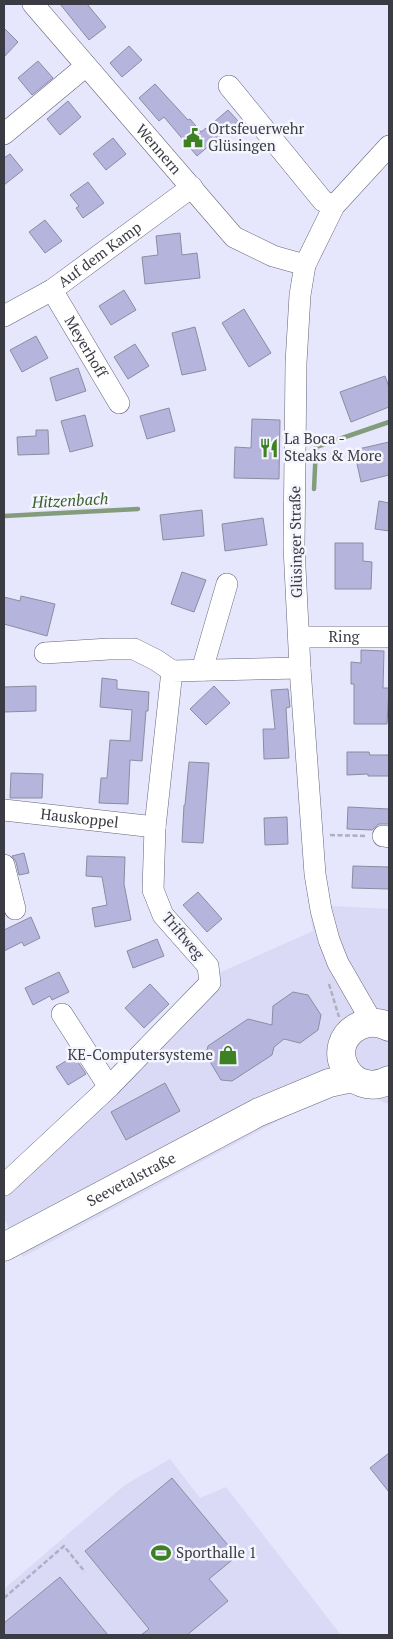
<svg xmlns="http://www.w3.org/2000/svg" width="393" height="1639" font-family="'PT Serif',serif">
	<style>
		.built { fill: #dadaf7 }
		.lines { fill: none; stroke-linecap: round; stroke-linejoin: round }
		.stream { stroke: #839c7b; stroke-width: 4.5 }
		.building { fill: #b5b4dd; stroke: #8c8ca0 }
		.minor-casing { stroke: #656579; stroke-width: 22 }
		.major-casing { stroke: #656579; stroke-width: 29 }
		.path { stroke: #afafc2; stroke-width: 2.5; stroke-dasharray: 5 2.5; stroke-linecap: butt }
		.minor { stroke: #fff; stroke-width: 21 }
		.major { stroke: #fff; stroke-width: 28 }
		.labels { text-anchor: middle; stroke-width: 5; stroke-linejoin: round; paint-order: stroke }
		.poi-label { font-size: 15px; fill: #3b3b44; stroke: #f5f5fe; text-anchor: start }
		.street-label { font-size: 15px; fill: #3b3b44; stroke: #f5f5fe }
		.water-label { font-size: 16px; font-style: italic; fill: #3b602f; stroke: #f5f5fe }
	</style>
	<rect width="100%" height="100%" fill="#e6e6fd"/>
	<g class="built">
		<polygon points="334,906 389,909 389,1105 366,1093 336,1090 23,1257 4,1218 4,1176 203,980 313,931 310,912"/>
		<polygon points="170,1459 200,1498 226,1487 341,1635 4,1635 4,1589 125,1485"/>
	</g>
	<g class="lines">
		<g class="stream">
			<polyline points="314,489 316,447 389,422"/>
			<polyline points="4,516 138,509"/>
		</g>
	</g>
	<g class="building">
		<polygon points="60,4 87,4 106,27 89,40"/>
		<polygon points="4,28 18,42 4,57"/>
		<polygon points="129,46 142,60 122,77 110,63"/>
		<polygon points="38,61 53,78 32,95 18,78"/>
		<polygon points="155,84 188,120 190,119 201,132 206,128 206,129 228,110 238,121 197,156 164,117 159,121 139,98"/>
		<polygon points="68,101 81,117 60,135 47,119"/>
		<polygon points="113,138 126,154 106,170 93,154"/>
		<polygon points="10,154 23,170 4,185 4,158"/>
		<polygon points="88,182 104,203 83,218 76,208 79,206 70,195"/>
		<polygon points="45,220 62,241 45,253 29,232"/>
		<polygon points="180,233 182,255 197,253 200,278 145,284 142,257 158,255 156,236"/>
		<polygon points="124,290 136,310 111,325 99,306"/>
		<polygon points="244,309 271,353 249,367 222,323"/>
		<polygon points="195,327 206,370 182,375 172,333"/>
		<polygon points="36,336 48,358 22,372 10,350"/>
		<polygon points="135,344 149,366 128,379 114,357"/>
		<polygon points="78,368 86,391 56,401 50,378"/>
		<polygon points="385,376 389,387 389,407 351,422 340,392"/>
		<polygon points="169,408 175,431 147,439 140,416"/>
		<polygon points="85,415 93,446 70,452 61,421"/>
		<polygon points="252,419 280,420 279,479 234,478 235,447 251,448"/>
		<polygon points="36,430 48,430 49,454 18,455 17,437 36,436"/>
		<polygon points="389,442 389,475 361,482 354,450"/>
		<polygon points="379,501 389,503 389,531 375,529"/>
		<polygon points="202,510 204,536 163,540 160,515"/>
		<polygon points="263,518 267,545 225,551 222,524"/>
		<polygon points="335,543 363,543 363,561 372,562 371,589 335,589"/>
		<polygon points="182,572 206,580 194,612 171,604"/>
		<polygon points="21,596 55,604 47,636 4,624 4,597 20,601"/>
		<polygon points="361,650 384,651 383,688 389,688 387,724 354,724 354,684 351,684 351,662 361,663"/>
		<polygon points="102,678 117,680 117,689 149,692 148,711 146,711 142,761 130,760 128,804 99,803 101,778 107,778 110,740 130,741 132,710 100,707"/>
		<polygon points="36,686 36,711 4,712 4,687"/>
		<polygon points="214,686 230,703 206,725 190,709"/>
		<polygon points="288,689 290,707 286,708 289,758 264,759 263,729 275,729 271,690"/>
		<polygon points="347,752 369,752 370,755 389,755 389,776 368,776 368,774 347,775"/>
		<polygon points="189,762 209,763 203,843 182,842 184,805 185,805"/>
		<polygon points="11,773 43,774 42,798 10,798"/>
		<polygon points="348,807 389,809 389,824 379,824 372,830 347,829"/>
		<polygon points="287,817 288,844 265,845 264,818"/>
		<polygon points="24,853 29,873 19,875 16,862 12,856"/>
		<polygon points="87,856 125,857 124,884 131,920 95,927 92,908 107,905 102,877 86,876"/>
		<polygon points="353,866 389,867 389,889 352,888"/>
		<polygon points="198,892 222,919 207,932 183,905"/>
		<polygon points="31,917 40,938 24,946 22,942 4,951 4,930"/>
		<polygon points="157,939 164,956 133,968 127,951"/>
		<polygon points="59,972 69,992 52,1000 50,996 33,1005 25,988"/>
		<polygon points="150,984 169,1004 144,1028 125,1008"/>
		<polygon points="293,992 308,995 321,1015 318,1030 300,1043 284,1039 274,1047 272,1055 232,1081 221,1080 206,1055 208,1046 248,1019 272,1025 273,1006"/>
		<polygon points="74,1056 86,1074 68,1085 56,1067"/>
		<polygon points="165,1083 180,1111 126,1140 111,1112"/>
		<polygon points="389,1453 389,1492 370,1468"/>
		<polygon points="172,1478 237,1556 209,1579 228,1601 187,1635 141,1635 149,1629 85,1551"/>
		<polygon points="60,1577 108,1635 4,1635 4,1623"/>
	</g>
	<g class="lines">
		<defs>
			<g id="minor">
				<path id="s1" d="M33,4l201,233 39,19 32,9"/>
				<polyline points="229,86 323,201 334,206"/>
				<polyline points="4,134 86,66"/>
				<path id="s2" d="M52,290l67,113"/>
				<path id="s3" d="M4,316l48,-26 140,-103"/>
				<path id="s4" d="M299,637h90"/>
				<polyline points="45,653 109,649 134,649 156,660 172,671"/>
				<polyline points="202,670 227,584"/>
				<path id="s5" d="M4,810l151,17"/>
				<polyline points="383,836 389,837"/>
				<polyline points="4,865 15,909"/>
				<polyline points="62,1014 109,1087"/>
				<polyline points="372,1022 338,963 329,940 321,910 315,874 300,668 294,547 296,363 300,295 305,265 334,206 389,146"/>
				<polyline points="4,1185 109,1087 210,983 208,966 163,915 153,890 155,827 172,671 300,668"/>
			</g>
			<g id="major">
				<path d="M389,1027c-9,-5 -20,-6 -30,-1 -38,19 -9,75 30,54"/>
				<path id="s6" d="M4,1247l255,-135 70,-29 23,-5"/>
			</g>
		</defs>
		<use href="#minor" class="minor-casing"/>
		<use href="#major" class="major-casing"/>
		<g class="path">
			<polyline points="330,835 367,836"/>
			<polyline points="329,984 339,1017"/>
			<polyline points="4,1598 64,1546 85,1572"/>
		</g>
		<use href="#minor" class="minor"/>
		<use href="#major" class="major"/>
	</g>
	<defs>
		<symbol id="civic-bare" viewBox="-9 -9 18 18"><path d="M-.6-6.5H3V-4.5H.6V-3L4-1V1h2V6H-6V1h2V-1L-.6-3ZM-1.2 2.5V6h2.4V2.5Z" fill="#3e8123" stroke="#f5f5fe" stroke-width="2.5" paint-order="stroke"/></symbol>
		<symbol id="restaurant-bare" viewBox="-9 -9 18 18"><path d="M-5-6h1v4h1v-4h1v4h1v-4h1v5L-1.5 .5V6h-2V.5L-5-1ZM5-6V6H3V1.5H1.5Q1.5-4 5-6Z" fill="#3e8123" stroke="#f5f5fe" stroke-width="2.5" paint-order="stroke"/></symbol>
		<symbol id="shop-bare" viewBox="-9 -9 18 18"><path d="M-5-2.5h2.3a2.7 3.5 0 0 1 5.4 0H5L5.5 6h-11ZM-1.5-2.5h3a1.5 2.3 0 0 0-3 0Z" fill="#3e8123" stroke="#f5f5fe" stroke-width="2.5" paint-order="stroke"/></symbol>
		<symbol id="stadium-bare" viewBox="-9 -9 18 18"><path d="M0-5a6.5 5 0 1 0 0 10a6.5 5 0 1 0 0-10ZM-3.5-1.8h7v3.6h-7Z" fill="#3e8123" stroke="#f5f5fe" stroke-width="2.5" paint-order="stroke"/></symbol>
	</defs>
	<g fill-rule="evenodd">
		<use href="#civic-bare" x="179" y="124" width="28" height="28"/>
		<use href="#restaurant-bare" x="255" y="434" width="28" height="28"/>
		<use href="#shop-bare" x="214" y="1041" width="28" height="28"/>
		<use href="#stadium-bare" x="147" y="1539" width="28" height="28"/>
	</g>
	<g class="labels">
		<g class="poi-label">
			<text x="208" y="134">Ortsfeuerwehr<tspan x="208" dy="17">Glüsingen</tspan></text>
			<text x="284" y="444">La Boca -<tspan x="284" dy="17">Steaks &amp; More</tspan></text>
			<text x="213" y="1060" text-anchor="end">KE-Computersysteme</text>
			<text x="176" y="1558">Sporthalle 1</text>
		</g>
		<g class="street-label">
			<text dy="5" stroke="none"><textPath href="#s1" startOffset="192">Wennern</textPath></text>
			<text dy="5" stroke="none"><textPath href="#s3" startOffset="114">Auf dem Kamp</textPath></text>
			<text dy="5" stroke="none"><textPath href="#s2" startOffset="66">Meyerhoff</textPath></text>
			<text transform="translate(296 542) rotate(-91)" y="5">Glüsinger Straße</text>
			<text dy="5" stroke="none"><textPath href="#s4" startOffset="45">Ring</textPath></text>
			<text dy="5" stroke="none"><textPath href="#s5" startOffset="76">Hauskoppel</textPath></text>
			<text transform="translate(183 936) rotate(50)" y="5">Triftweg</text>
			<text dy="5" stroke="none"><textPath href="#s6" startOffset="144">Seevetalstraße</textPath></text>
		</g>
		<g class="water-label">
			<text transform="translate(70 500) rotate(-3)" y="6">Hitzenbach</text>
		</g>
	</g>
	<rect width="393" height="1639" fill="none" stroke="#3b3b44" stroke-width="10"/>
</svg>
